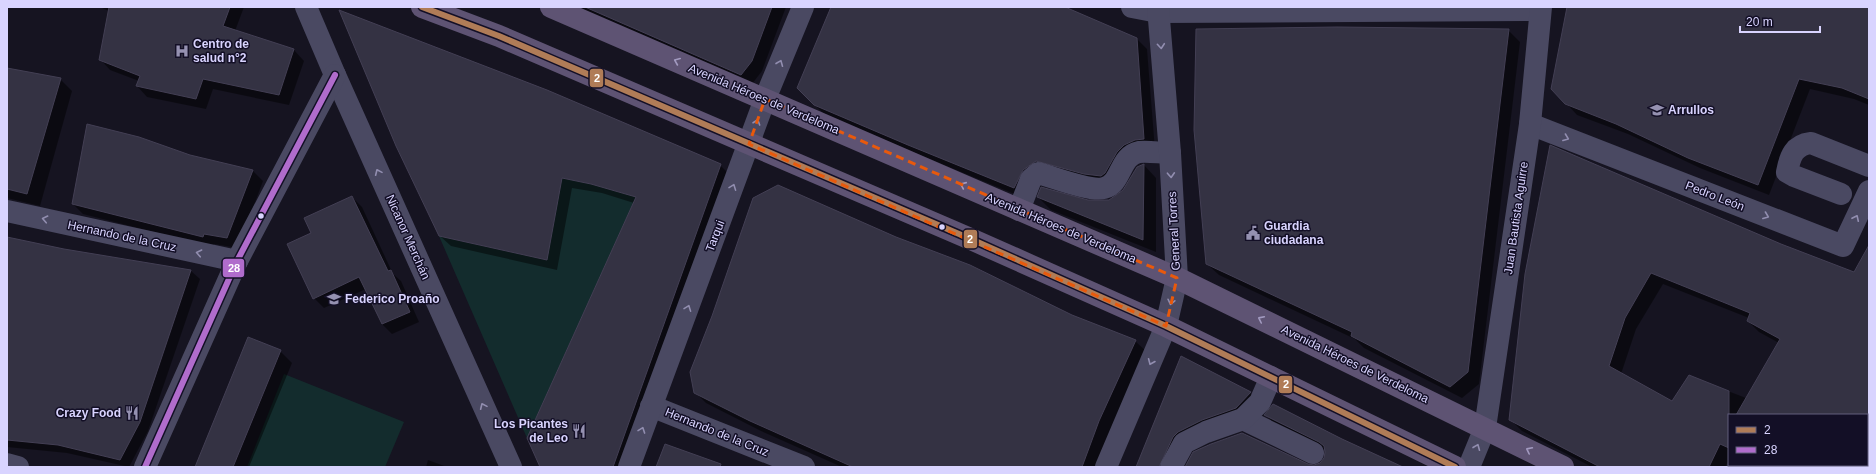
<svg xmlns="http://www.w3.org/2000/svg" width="1876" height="474" font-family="Helvetica,sans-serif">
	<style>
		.green { fill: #132c2d }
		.shadow { fill: #0007; fill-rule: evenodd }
		.building { fill: #343243; stroke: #433f54 }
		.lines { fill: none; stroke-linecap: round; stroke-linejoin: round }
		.minor { stroke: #4a4962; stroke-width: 22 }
		.major { stroke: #5e5373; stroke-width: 22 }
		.bus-1-casing { stroke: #130f26; stroke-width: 9 }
		.bus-2-casing { stroke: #130f26; stroke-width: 9 }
		.bus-1 { stroke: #b07c57; stroke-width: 6 }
		.bus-2 { stroke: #b06ccc; stroke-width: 6 }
		.oneway { stroke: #928eb0 }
		.oneway2 { stroke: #a29ac0 }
		.marked { fill: none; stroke: #e8590c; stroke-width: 3; stroke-dasharray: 8 5; stroke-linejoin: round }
		.bus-dot { fill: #d9d4ff; stroke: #130f26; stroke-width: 1.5 }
		.labels { text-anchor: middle; stroke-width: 3; stroke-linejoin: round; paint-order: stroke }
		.poi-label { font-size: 12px; font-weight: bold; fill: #d9d4ff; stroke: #130f26; text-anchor: start }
		.street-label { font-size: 12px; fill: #d9d4ff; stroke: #130f26 }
		.line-badge { stroke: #130f26; stroke-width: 1.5 }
		.badge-label { font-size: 11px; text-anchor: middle; font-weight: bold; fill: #fff }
	</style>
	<rect width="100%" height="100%" fill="#161421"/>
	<g class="green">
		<polygon points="562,178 591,184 636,197 527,438 439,236 546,260"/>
		<polygon points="284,374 404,422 385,467 247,467"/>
	</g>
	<g class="shadow">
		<polygon points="100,7 244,7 235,31 294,50 304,61 289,105 213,89 206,109 147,97 137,86 139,81 110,70 100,59 109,11"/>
		<polygon points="576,7 786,7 762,71 752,84"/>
		<polygon points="831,7 1063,7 1136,38 1147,49 1155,150 1096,184 1047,171 1024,198 826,116 809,99"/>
		<polygon points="1567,7 1869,7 1869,105 1854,99 1810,89 1769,195 1700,168 1628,134 1577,115 1566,103"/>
		<polygon points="1508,30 1520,42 1479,384 1462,398 1364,348 1355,339 1219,275 1207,264"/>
		<polygon points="7,69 60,79 72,91 40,206 7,198"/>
		<polygon points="397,145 720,165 730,175 626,467 541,467 634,203 602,193 572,188 557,270 451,246 440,236"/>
		<polygon points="190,156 253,171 263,181 238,248 214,244 213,247 83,214 73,204"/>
		<polygon points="1144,165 1156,178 1156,252 1051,210 1038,197 1106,201 1119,195 1126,189 1138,168"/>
		<polygon points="352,197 362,207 393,274 401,281 419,322 392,334 382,324 366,289 324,308 314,298 312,233"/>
		<polygon points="7,238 64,250 191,271 200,279 148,431 129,467 67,453 7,447"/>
		<path d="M1781,245l74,29 14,-27v220h-21v-2h19v-50h-138v45l-4,7h-133l-70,-36 -12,-12 16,-145zM1663,284l86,34 -1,3 11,11 20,11 -33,55 -57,-22 -17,26 -51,-28 15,-45z"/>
		<polygon points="1071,316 1135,341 1146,351 1096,467 842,467 761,431 706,403 695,392"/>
		<polygon points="280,351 292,363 249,467 195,467"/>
		<polygon points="1182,358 1250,393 1262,405 1191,444 1177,467 1137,467"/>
		<polygon points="1266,415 1341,440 1400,467 1185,467 1314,466 1321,464 1325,459 1326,451 1278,428"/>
		<polygon points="428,460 447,467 426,467"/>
		<polygon points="1751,465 1792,465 1790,467 1755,467"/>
		<polygon points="1801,465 1839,465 1836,467 1803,467"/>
	</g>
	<g class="building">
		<polygon points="109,7 230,7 223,26 294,49 279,95 203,79 196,99 136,86 140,76 99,60"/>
		<polygon points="585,7 772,7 752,61 741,75"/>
		<polygon points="831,7 1065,7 1137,38 1144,139 1135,140 1124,145 1117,152 1105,173 1101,176 1084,174 1036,161 1023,170 1014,188 908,145 814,105 797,88"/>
		<polygon points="1567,7 1869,7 1869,99 1842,88 1799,79 1758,185 1688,158 1616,124 1565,104 1551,89"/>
		<polygon points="339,10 547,90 721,164 613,467 540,467 527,438 636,197 591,184 562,178 547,260 439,236 396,146"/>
		<polygon points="1337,27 1509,29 1468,372 1450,387 1351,336 1352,332 1206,264 1194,130 1196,29"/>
		<polygon points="7,68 61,78 27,194 7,189"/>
		<polygon points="87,124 139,137 190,155 253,170 227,238 204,234 203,237 72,204"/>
		<polygon points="1550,145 1781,244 1854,272 1869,245 1869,415 1736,415 1780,339 1747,321 1750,313 1651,273 1625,318 1609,366 1672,401 1689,375 1729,391 1729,448 1720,444 1709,467 1600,467 1509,420 1525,274"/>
		<polygon points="1144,164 1143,240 1037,197 1041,187 1088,200 1109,200 1123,190 1137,167"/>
		<polygon points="778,185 896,237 970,265 1072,315 1136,340 1099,421 1082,467 853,467 750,421 694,393 690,372 712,316 753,198"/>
		<polygon points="352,196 388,271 391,270 410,312 382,324 359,277 313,299 287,244 311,233 304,218"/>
		<polygon points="7,237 64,249 191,270 140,422 120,460 58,445 7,440"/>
		<polygon points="248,337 281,350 233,467 195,467"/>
		<polygon points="1181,356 1251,392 1236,408 1202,420 1178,432 1173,437 1159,467 1136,467"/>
		<polygon points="1273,404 1342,439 1403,467 1185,467 1193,452 1211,444 1242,433 1308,464 1314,465 1320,463 1324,458 1325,452 1324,446 1319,442 1264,415"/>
		<polygon points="665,444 721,464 720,467 656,467"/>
	</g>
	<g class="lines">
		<g class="minor">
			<polyline points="306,7 335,75 511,467"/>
			<polyline points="1132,7 1158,12 1540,10"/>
			<polyline points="1530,124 1843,246 1869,191"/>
			<path d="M1841,194l-47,-18 -7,-4c3,-16 7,-27 24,-29l58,23"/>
			<path d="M1019,210l12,-31 7,-6c15,4 53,19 66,15 18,-4 15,-32 35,-36 10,-1 21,1 31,1"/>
			<polyline points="7,211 237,261"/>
			<polyline points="651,406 804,467"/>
			<polyline points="1243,419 1313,453"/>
			<polyline points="7,464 18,467"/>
			<polyline points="1833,465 1835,467"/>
			<polyline points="145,467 237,261 335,75"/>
			<polyline points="629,467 765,99 803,7"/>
			<polyline points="1106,467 1166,326 1177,278 1170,153 1158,7"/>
			<polyline points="1171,467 1184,443 1206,432 1243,419 1260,402 1271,377"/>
			<polyline points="1469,467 1485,428 1530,124 1541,7"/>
			<polyline points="1867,467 1869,464"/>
		</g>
		<g class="major">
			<polyline points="422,7 499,36 973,240 1166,326 1455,467"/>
			<polyline points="551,7 1177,278 1563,467"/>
		</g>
		<defs>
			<polyline id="bus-1" points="422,7 499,36 973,240 1166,326 1455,467"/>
			<polyline id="bus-2" points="145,467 237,261 335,75"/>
		</defs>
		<use href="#bus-1" class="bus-1-casing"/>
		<use href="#bus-2" class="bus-2-casing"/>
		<use href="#bus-1" class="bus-1"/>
		<use href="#bus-2" class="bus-2"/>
	</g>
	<defs><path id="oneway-chevron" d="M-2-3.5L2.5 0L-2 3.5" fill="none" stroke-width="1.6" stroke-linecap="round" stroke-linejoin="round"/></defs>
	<g class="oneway">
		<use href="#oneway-chevron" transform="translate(1161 46) rotate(85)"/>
		<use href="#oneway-chevron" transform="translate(780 63) rotate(-68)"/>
		<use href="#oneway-chevron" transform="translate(757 122) rotate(-71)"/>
		<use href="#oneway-chevron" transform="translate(1566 138) rotate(21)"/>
		<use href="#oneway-chevron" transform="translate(378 172) rotate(-114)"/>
		<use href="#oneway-chevron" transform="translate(1171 175) rotate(87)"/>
		<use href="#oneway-chevron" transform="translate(733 187) rotate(-69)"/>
		<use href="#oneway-chevron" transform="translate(1766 216) rotate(21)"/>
		<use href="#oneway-chevron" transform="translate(1856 218) rotate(-65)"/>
		<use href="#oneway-chevron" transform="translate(45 219) rotate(-168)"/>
		<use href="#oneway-chevron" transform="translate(199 253) rotate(-168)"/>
		<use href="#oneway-chevron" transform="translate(1171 302) rotate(103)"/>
		<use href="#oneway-chevron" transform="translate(688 308) rotate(-69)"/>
		<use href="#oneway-chevron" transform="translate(1151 362) rotate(113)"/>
		<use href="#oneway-chevron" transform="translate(483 406) rotate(-114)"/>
		<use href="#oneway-chevron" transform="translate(642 430) rotate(-70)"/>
		<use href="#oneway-chevron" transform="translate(1477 447) rotate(-68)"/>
	</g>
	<g class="oneway2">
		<use href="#oneway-chevron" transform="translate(677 61) rotate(-157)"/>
		<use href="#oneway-chevron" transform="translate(963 185) rotate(-156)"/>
		<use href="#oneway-chevron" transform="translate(1261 319) rotate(-154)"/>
		<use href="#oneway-chevron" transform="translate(1529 450) rotate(-153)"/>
	</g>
	<path class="marked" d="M765,99l412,179 -11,48 -417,-182z"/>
	<defs>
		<symbol id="hospital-bare" viewBox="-9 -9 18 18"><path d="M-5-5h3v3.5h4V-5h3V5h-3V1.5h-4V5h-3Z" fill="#9591b1" stroke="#130f26" stroke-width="2.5" paint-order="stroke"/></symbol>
		<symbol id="school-bare" viewBox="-9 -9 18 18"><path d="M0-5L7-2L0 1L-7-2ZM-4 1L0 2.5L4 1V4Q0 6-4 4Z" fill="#9591b1" stroke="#130f26" stroke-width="2.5" paint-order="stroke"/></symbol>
		<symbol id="civic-bare" viewBox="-9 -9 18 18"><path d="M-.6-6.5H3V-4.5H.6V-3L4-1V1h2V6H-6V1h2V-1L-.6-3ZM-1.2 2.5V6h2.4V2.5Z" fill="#9591b1" stroke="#130f26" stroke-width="2.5" paint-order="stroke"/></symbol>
		<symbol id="restaurant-bare" viewBox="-9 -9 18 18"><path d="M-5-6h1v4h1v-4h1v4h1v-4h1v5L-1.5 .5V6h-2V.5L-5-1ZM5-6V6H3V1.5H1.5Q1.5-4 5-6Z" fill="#9591b1" stroke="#130f26" stroke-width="2.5" paint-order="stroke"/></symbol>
	</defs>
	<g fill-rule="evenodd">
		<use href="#hospital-bare" x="172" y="41" width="20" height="20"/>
		<use href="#school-bare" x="1647" y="100" width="20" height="20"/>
		<use href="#civic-bare" x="1243" y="223" width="20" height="20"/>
		<use href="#school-bare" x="324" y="289" width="20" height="20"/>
		<use href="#restaurant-bare" x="122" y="403" width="20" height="20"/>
		<use href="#restaurant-bare" x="569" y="421" width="20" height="20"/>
	</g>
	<g class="bus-dot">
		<circle cx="261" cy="216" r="3.5"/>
		<circle cx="942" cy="227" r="3.5"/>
	</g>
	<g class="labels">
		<g class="poi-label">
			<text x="193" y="48">Centro de<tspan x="193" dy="14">salud n°2</tspan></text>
			<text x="1668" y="114">Arrullos</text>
			<text x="1264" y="230">Guardia<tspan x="1264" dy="14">ciudadana</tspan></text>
			<text x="345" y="303">Federico Proaño</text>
			<text x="121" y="417" text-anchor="end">Crazy Food</text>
			<text x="568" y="428" text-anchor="end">Los Picantes<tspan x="568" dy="14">de Leo</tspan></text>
		</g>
		<g class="street-label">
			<text transform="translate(764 99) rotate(23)" y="4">Avenida Héroes de Verdeloma</text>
			<text transform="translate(1715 196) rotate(21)" y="4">Pedro León</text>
			<text transform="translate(1516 218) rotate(-82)" y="4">Juan Bautista Aguirre</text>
			<text transform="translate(1061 228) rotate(23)" y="4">Avenida Héroes de Verdeloma</text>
			<text transform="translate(1174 231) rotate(-93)" y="4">General Torres</text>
			<text transform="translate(122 236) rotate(12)" y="4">Hernando de la Cruz</text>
			<text transform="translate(715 236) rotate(-69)" y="4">Tarqui</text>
			<text transform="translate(408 237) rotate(66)" y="4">Nicanor Merchán</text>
			<text transform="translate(1355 364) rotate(26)" y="4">Avenida Héroes de Verdeloma</text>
			<text transform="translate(717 432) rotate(22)" y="4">Hernando de la Cruz</text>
		</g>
	</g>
	<g class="line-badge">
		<rect x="589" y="68" width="15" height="20" rx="4" fill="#b07c57"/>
		<rect x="963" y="229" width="15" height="20" rx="4" fill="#b07c57"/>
		<rect x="222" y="258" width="23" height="20" rx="4" fill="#b06ccc"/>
		<rect x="1278" y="375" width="15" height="19" rx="4" fill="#b07c57"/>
	</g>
	<g class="badge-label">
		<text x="597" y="82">2</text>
		<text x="970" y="243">2</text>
		<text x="234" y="272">28</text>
		<text x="1286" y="388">2</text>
	</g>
	<rect width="1876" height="474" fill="none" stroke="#d9d4ff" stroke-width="16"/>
	<rect x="1728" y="414" width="140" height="52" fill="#130f26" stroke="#625e7d"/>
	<rect x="1736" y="427" width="20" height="6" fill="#b07c57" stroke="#625e7d"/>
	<text x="1764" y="434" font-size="12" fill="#d9d4ff">2</text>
	<rect x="1736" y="447" width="20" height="6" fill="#b06ccc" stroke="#625e7d"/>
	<text x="1764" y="454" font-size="12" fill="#d9d4ff">28</text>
	<path d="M1740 26v6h80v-6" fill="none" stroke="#d9d4ff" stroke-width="2"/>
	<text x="1746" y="26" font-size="12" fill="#d9d4ff" stroke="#130f26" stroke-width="3" paint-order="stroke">20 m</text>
</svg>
